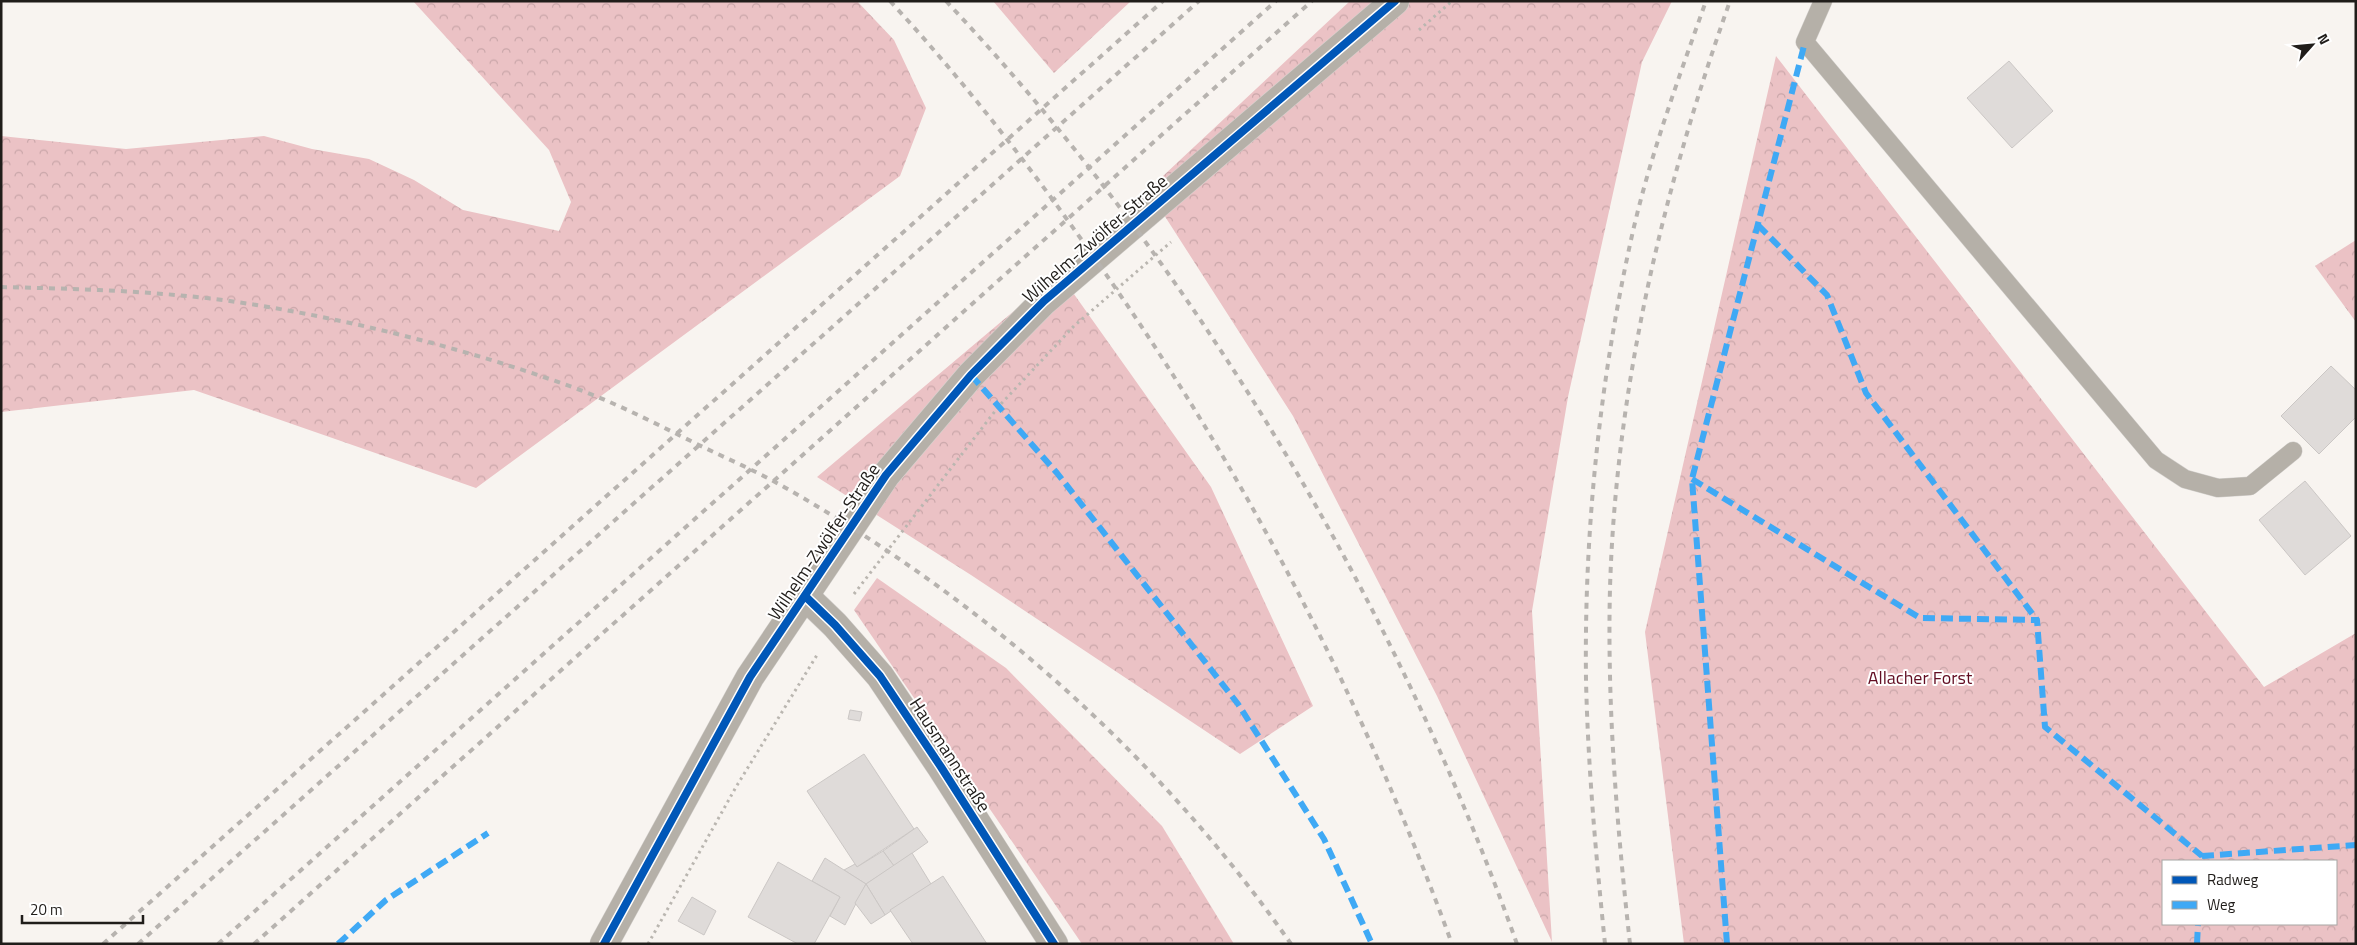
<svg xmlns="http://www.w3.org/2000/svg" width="2357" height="945" font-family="'Titillium Web',sans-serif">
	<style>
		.forest { fill: url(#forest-crowns); fill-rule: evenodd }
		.building { fill: #dfdbd9; stroke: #cbc7c5 }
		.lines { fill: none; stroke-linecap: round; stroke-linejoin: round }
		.service-casing { stroke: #d5d2cf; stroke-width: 19 }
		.minor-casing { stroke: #d5d2cf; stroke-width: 29 }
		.path { stroke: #bab6b0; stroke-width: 3; stroke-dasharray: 2.5 4; stroke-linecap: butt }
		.service { stroke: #b5b0a8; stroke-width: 18 }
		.minor { stroke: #b5b0a8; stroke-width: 28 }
		.rail { stroke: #b7b3af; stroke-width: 4; stroke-dasharray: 6 6; stroke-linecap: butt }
		.quiet { stroke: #3fa9f5; stroke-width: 6; stroke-dasharray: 12 6; stroke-linecap: butt }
		.cycleway-casing { stroke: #fff; stroke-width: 11 }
		.cycleway { stroke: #0057b8; stroke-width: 8 }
		.labels { text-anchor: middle; stroke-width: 4; stroke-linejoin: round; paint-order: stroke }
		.street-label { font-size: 18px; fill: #201d1a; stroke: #fff }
		.park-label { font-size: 18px; fill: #620e23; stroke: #fff }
	</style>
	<defs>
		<pattern id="forest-crowns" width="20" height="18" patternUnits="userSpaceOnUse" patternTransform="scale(1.25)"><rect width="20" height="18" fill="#ebc2c5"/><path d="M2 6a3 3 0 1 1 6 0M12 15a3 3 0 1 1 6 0" fill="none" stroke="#c9a6a9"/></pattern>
	</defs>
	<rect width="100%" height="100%" fill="#f8f4f0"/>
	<g class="forest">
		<polygon points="413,1 857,1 894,40 926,108 900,176 476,488 194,390 1,412 1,136 126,149 264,136 312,149 369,159 414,180 463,210 559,231 571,202 549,150"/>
		<polygon points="993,1 1131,1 1054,73"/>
		<polygon points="1350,1 1672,1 1642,62 1568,397 1532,611 1552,942 1437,696 1293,416 1148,190"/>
		<path d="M1776,56l488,631 92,-54v311h-672l-39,-312zM2336,861v63h-173v-63z"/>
		<polygon points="2356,240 2356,322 2315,266"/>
		<polygon points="1059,273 1211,487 1313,706 1240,754 971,575 817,477"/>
		<polygon points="877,578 1006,668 1162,826 1234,944 1082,944 854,610"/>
	</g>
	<g class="building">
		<polygon points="2009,61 2053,111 2012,148 1967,98"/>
		<polygon points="2331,366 2356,390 2356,417 2319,454 2281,416"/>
		<polygon points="2305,481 2351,536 2305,575 2259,520"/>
		<polygon points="850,710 862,712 860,721 848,719"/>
		<polygon points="864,754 914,829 857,867 807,791"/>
		<polygon points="917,827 928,842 894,866 883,851"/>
		<polygon points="883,851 894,866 866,884 844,870 855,864 857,867"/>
		<polygon points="912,853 931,884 885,915 866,884"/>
		<polygon points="825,858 866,884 845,925 830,916 840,897 812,881"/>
		<polygon points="778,862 840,897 814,944 798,944 748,917"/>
		<polygon points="943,876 987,944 913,944 890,910"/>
		<polygon points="866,884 885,915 871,924 855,903"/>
		<polygon points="692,897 716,911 704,935 678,921"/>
	</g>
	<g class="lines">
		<defs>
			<polyline id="service" points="1823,1 1805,42 2156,460 2185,479 2218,488 2250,486 2293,451"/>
			<g id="minor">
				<polyline points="805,596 835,625 880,676 941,767 1054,944"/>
				<polyline points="604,944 750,677 886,475 971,375 1044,301 1395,1"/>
			</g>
		</defs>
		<use href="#service" class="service-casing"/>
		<use href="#minor" class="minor-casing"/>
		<g class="path">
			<polyline points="1419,30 1452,1"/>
			<polyline points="854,594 999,406 1074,326 1171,242"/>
			<polyline points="648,944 736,787 817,655"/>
		</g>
		<use href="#service" class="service"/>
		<use href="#minor" class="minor"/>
		<g class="rail">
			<path d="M890,1c73,79 139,164 201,252 152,214 271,444 361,691"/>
			<path d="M946,1c250,266 449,600 571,943"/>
			<path d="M1,287c83,2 167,4 249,17 107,17 220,46 322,83 45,16 88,39 131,60 27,13 55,25 81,40 199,113 376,269 507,457"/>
			<polyline points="103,944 1163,1"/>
			<polyline points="138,944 1199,1"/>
			<polyline points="218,944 1276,1"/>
			<polyline points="254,944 1312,1"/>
			<path d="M1605,944c-9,-88 -17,-176 -19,-264 -2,-150 14,-303 47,-449 18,-78 46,-154 73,-230"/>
			<path d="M1630,944c-13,-118 -23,-237 -20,-356 6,-201 53,-398 120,-587"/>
		</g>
		<g class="quiet">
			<polyline points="1758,225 1827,295 1866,393 2037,620"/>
			<polyline points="971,375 1057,473 1238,704 1324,839 1372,944"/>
			<polyline points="1692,479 1920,618 2037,620 2045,727 2202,856 2202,861"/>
			<polyline points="2202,856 2356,845"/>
			<polyline points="338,944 386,900 488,833"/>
			<polyline points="1727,944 1692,479 1805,42"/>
			<polyline points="2197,944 2198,924"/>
		</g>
		<defs>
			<g id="cycleway">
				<polyline points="805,596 835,625 880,676 941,767 1054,944"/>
				<polyline points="604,944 750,677 886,475 971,375 1044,301 1395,1"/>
			</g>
		</defs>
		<use href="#cycleway" class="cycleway-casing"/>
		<use href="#cycleway" class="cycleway"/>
	</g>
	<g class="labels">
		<g class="street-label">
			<text transform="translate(1095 239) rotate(-41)" y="6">Wilhelm-Zwölfer-Straße</text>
			<text transform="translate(824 542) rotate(-56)" y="6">Wilhelm-Zwölfer-Straße</text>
			<text transform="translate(950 755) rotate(57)" y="6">Hausmannstraße</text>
		</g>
		<g class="park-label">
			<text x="1920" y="684">Allacher Forst</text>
		</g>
	</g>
	<rect width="2357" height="945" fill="none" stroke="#201d1a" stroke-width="5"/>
	<rect x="2162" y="860" width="175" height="65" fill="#ffffff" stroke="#a6a5a3"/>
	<rect x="2172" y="876" width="25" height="8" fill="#0057b8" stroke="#a6a5a3"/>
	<text x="2207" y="885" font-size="15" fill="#201d1a">Radweg</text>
	<rect x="2172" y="901" width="25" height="8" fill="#3fa9f5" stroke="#a6a5a3"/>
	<text x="2207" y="910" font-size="15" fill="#201d1a">Weg</text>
	<g transform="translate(2312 45) rotate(63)" stroke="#ffffff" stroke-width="4" paint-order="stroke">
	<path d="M0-4L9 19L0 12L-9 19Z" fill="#201d1a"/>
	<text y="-8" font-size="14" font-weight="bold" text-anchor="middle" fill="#201d1a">N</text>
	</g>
	<path d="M22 915v8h121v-8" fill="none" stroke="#201d1a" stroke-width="2.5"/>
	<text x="30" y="915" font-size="15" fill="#201d1a" stroke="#ffffff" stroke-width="4" paint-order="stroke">20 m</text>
</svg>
